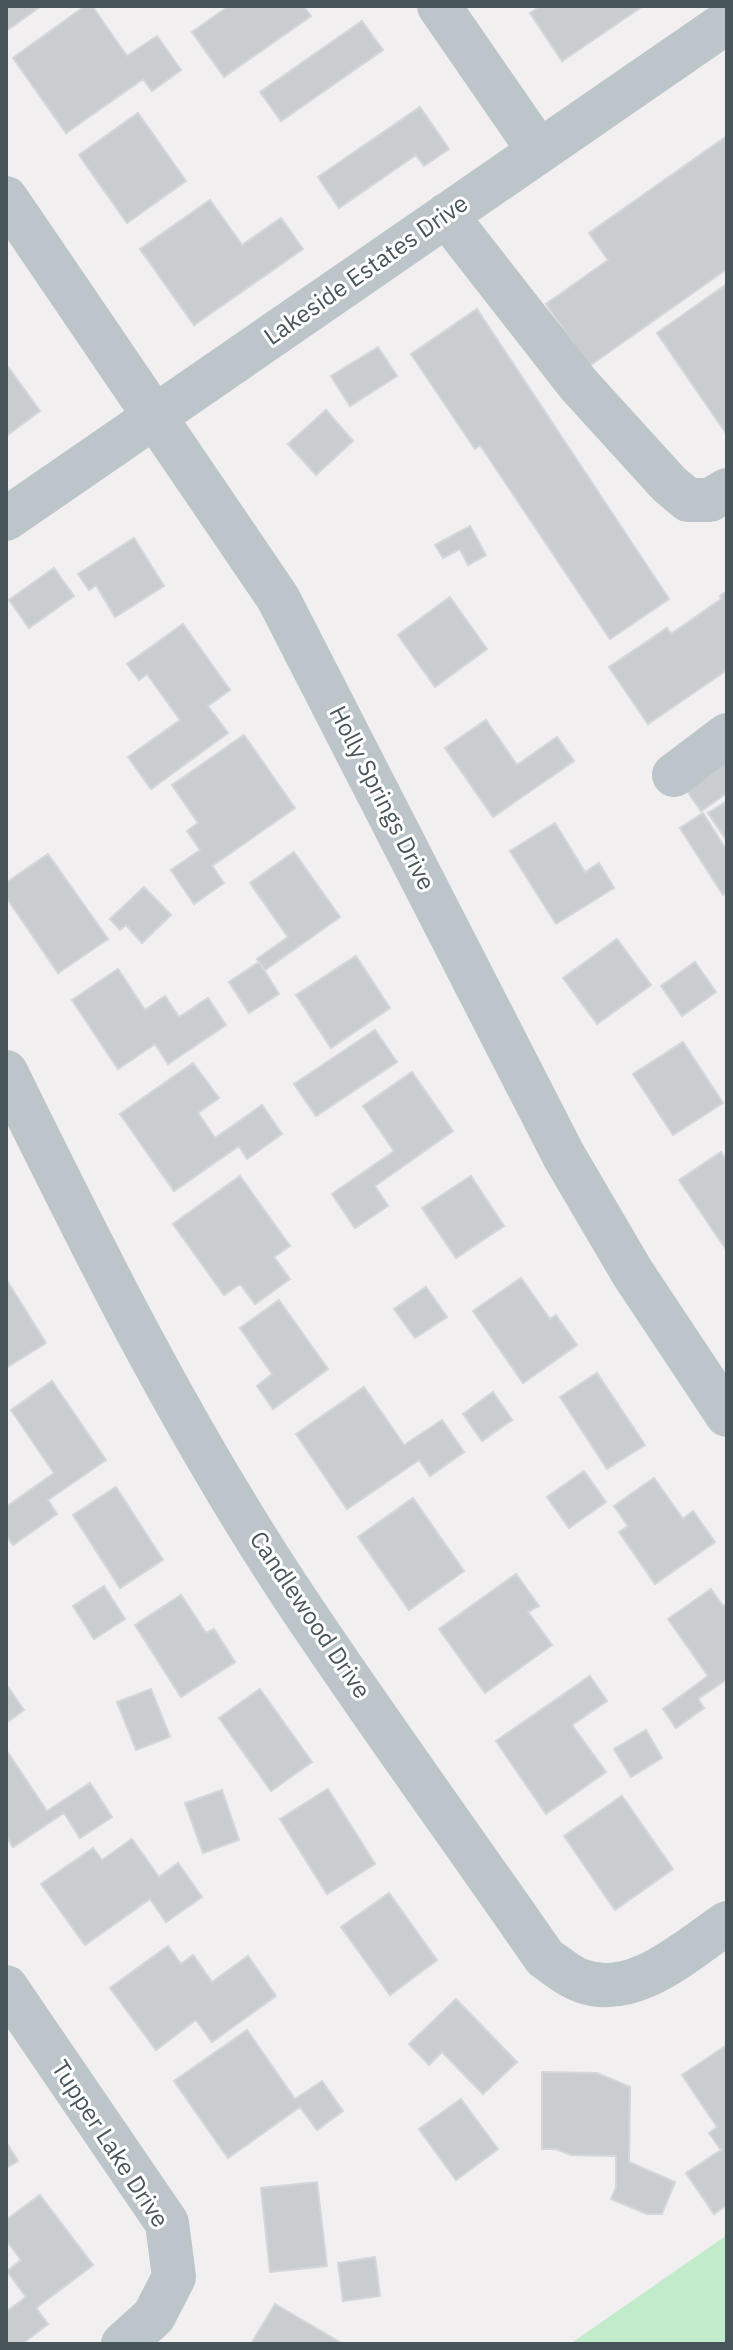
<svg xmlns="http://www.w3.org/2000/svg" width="733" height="2350" font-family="'IBM Plex Sans',sans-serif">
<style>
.green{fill:#c1ebca}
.building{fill:#c9cdd0;stroke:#d3d6da;stroke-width:2}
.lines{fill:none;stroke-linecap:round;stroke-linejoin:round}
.minor{stroke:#bbc5ca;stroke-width:44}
.labels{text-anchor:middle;stroke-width:6;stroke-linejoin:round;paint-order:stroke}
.street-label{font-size:24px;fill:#48555b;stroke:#fff}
</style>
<rect width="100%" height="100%" fill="#f1efef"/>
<!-- green -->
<path class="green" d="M727 2235V2344H570Z"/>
<!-- building -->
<path class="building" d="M6 6H41L6 31Z
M85 6H92L127 56 157 36 181 70 152 91 143 79 66 133 13 58Z
M229 6H303L311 16 224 77 192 32Z
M541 6H643L562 61 530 13Z
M362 21 383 50 281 121 260 92Z
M420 107 449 149 424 166 416 155 339 208 318 177Z
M138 113 186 181 127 223 79 155Z
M727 136V269L589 366 546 304 608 260 589 233Z
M210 200 242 245 281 218 303 249 194 325 140 249Z
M727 284V431L725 432 657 333Z
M477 309 669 599 610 639 480 445 475 449 411 354Z
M378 347 397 376 350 406 331 376Z
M6 364 40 411 6 436Z
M326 410 353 441 316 475 288 444Z
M470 526 486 555 468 565 460 549 443 558 435 545Z
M134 538 164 586 115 617 96 585 89 590 78 574Z
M54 568 74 596 29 628 9 600Z
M727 591V670L648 724 609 667 667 628 671 634 721 599 720 596Z
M450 597 487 649 435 687 398 635Z
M183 624 230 690 208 706 228 733 151 789 128 757 180 720 147 674 139 680 127 664Z
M486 720 517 765 557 737 574 761 493 817 445 748Z
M244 735 295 808 212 866 224 883 194 904 171 870 200 850 187 831 198 823 172 785Z
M727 760V793L701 811 685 788Z
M727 801V841L708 813Z
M703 813 727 851V893L723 895 680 828Z
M555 823 585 872 599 863 614 888 556 924 510 851Z
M294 852 340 917 265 970 257 959 288 937 250 883Z
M48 854 108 939 58 973 6 897V883Z
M144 887 171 915 142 943 126 925 120 930 110 919Z
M617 939 651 985 597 1024 563 978Z
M356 956 390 1008 331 1048 296 995Z
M259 962 279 994 249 1013 229 982Z
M695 962 716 992 682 1016 661 986Z
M118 969 145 1010 165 996 179 1017 208 998 226 1025 168 1064 155 1044 118 1069 72 1000Z
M375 1030 397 1062 316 1116 294 1084Z
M683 1042 723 1103 673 1135 633 1074Z
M193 1063 219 1098 198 1113 215 1138 262 1105 282 1134 247 1159 239 1146 174 1191 120 1114Z
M412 1072 453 1131 375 1186 388 1206 355 1228 332 1194 394 1151 363 1106Z
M721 1152 727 1161V1251L679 1180Z
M240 1176 290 1246 274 1257 290 1279 255 1304 240 1284 224 1295 173 1224Z
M471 1176 504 1226 456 1258 422 1208Z
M521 1278 550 1319 556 1315 577 1345 523 1383 473 1311Z
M6 1279 46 1343 6 1368Z
M426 1287 447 1317 415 1338 394 1309Z
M279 1300 328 1369 273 1409 257 1386 272 1374 240 1328Z
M597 1373 645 1445 607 1469 560 1397Z
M52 1381 106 1460 48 1500 57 1514 13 1545 6 1535V1507L54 1473 11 1410Z
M364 1387 404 1445 442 1420 464 1452 430 1476 419 1460 347 1509 296 1434Z
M493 1392 512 1420 482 1441 463 1414Z
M584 1471 606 1502 569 1528 547 1497Z
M654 1478 683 1519 693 1511 715 1542 655 1584 619 1532 628 1526 614 1506Z
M116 1487 163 1560 120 1588 73 1515Z
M413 1498 464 1571 409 1610 358 1537Z
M516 1574 539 1606 528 1612 552 1645 485 1693 439 1629Z
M104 1586 125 1619 94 1639 73 1606Z
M711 1589 723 1606 727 1604V1679L698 1699 704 1708 676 1728 663 1709 708 1676 668 1619Z
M181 1595 206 1633 214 1629 235 1662 181 1697 135 1625Z
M590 1676 607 1701 572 1725 606 1772 546 1814 496 1741Z
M6 1684 24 1710 6 1723Z
M151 1689 170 1737 136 1750 117 1702Z
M260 1689 312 1762 271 1791 219 1718Z
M646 1730 662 1758 631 1777 614 1749Z
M7 1751 47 1811 90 1783 112 1817 80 1838 64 1813 13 1847 6 1836Z
M328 1789 375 1864 327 1894 280 1819Z
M222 1790 239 1840 203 1853 185 1803Z
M622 1796 673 1869 615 1910 564 1836Z
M132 1839 159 1877 178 1863 202 1897 166 1922 150 1899 85 1945 41 1884 93 1848 102 1860Z
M389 1893 437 1960 390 1995 341 1927Z
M168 1946 181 1964 193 1955 212 1982 248 1956 276 1996 212 2042 196 2020 156 2050 110 1988Z
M456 1999 517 2062 483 2094 442 2052 429 2065 409 2044Z
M247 2030 295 2099 322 2081 343 2111 317 2130 300 2107 228 2158 174 2081Z
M727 2045V2205L714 2214 686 2173 721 2150 709 2133 717 2127 682 2075Z
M542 2072 597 2073 630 2087 629 2162 675 2182 662 2214H647L611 2199 616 2188V2156L571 2155 556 2149H542Z
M461 2099 498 2149 456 2180 419 2129Z
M6 2142 18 2161 6 2168Z
M317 2182 327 2266 270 2272 261 2188Z
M40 2195 93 2265 36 2308 48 2324 22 2344H6V2312L26 2297 7 2271 21 2260 6 2240V2220Z
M375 2257 380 2296 343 2301 338 2263Z
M275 2304 343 2344H251Z"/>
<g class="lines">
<!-- minor -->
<path class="minor" d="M439 6 539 151
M6 198 278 598 564 1156 632 1272 727 1415
M446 215 578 384 669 484 688 500H710L727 490
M6 519 727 22
M674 775 727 735
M6 1072C93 1249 181 1426 290 1591 372 1715 460 1835 545 1958 556 1965 569 1977 582 1981 634 2000 687 1950 727 1923
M6 1987 167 2223 174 2277 154 2316 123 2344"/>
</g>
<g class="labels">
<!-- street labels -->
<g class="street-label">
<text transform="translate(366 270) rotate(-35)" y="8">Lakeside Estates Drive</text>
<text transform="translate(382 798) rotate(63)" y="8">Holly Springs Drive</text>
<text transform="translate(310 1615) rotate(56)" y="8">Candlewood Drive</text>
<text transform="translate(110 2144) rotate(57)" y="8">Tupper Lake Drive</text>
</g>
</g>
<!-- border -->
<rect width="733" height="2350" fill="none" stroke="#48555b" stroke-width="16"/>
</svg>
